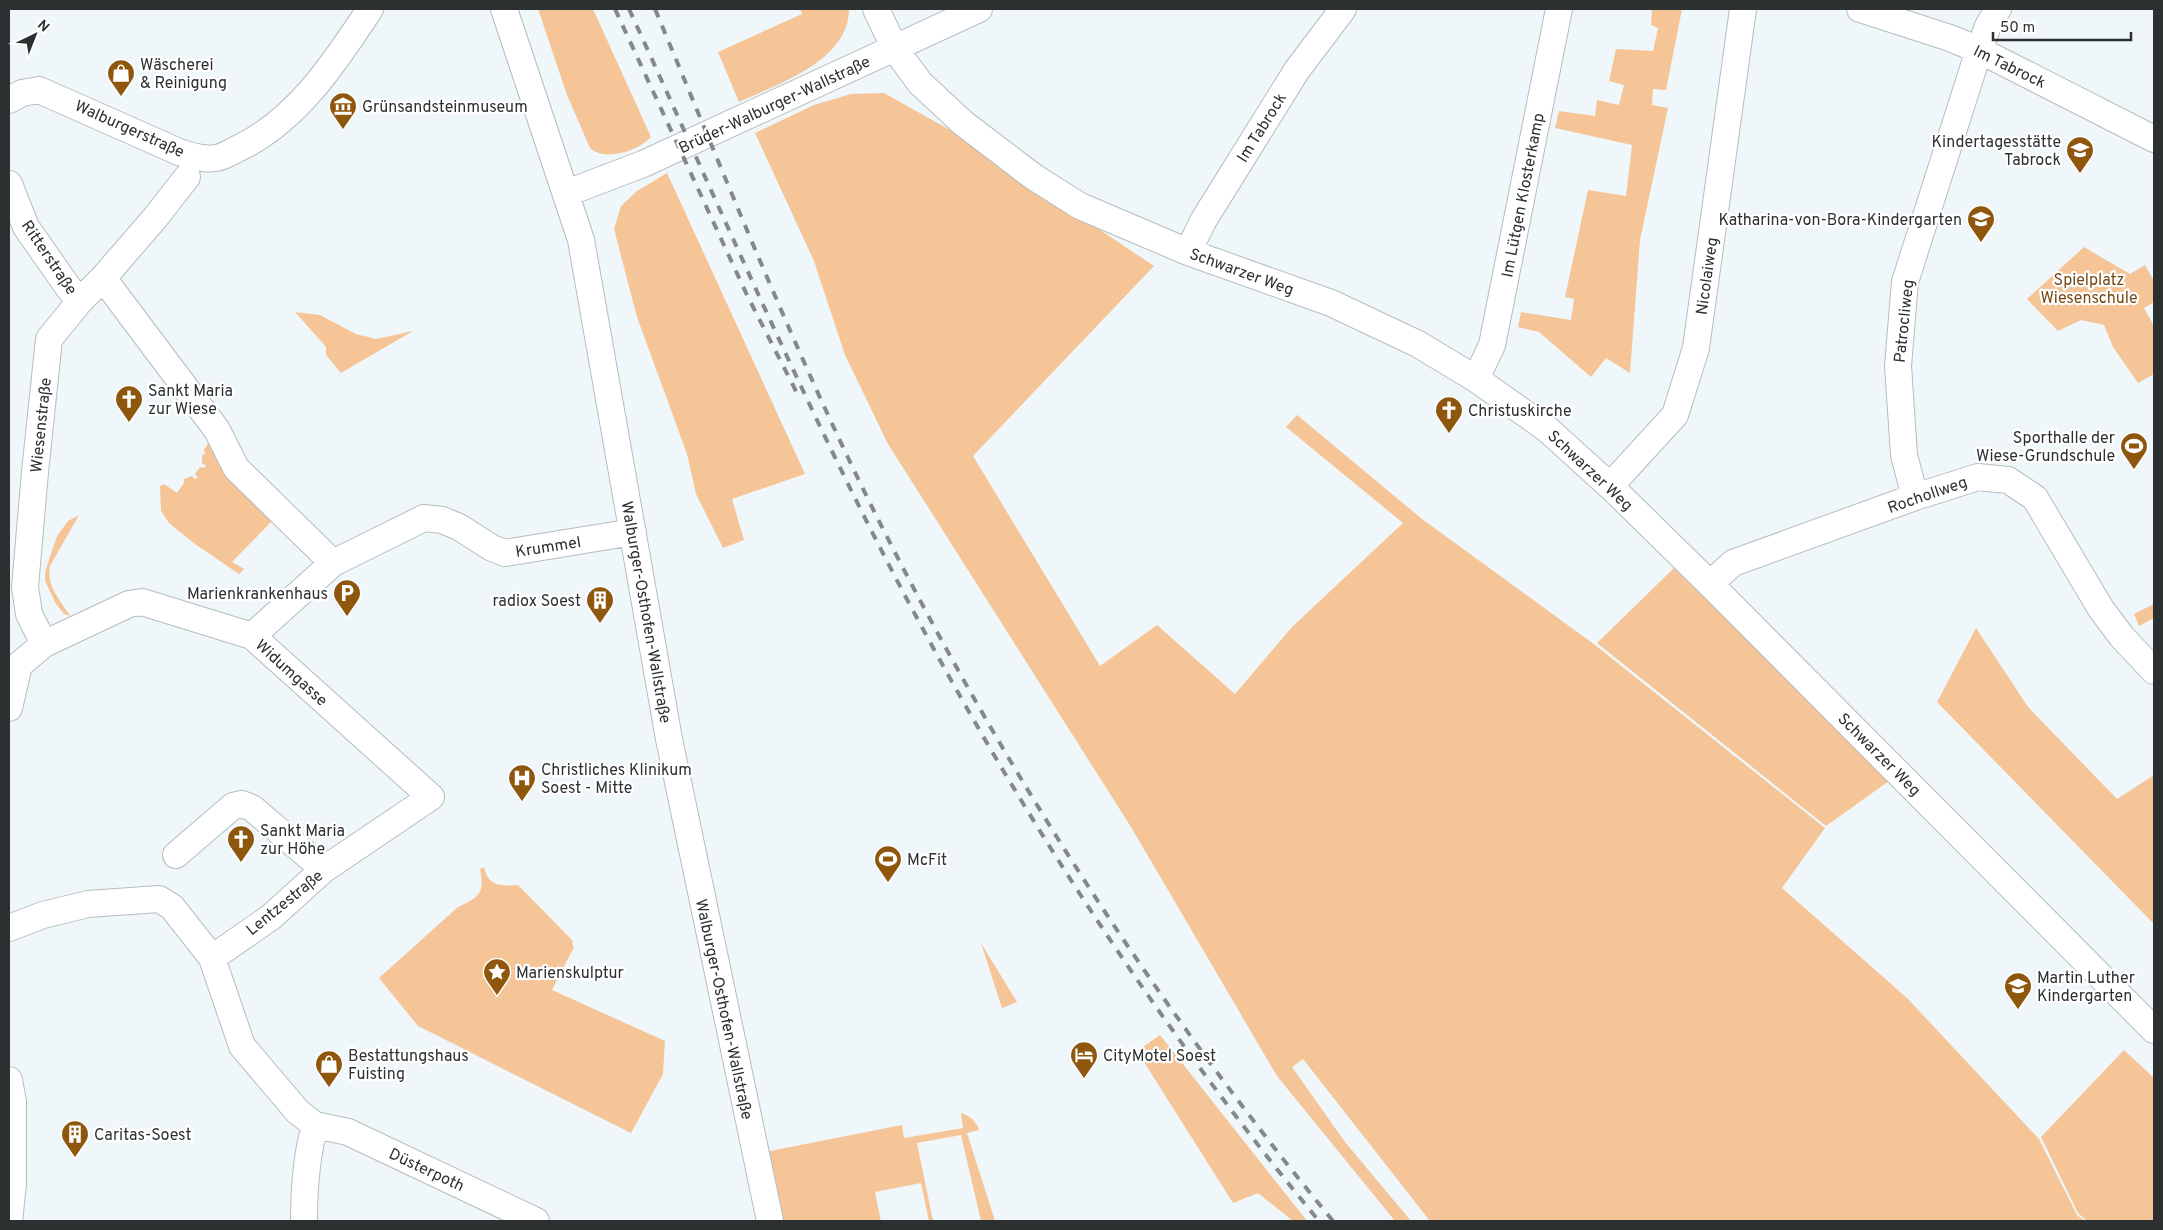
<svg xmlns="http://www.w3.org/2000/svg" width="2163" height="1230" font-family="Overpass,sans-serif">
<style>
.green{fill:#f5c597}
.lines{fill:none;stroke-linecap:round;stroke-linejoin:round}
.minor-casing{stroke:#b5bdbf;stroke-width:28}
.minor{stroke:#fff;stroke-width:26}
.rail{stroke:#83888a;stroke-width:4;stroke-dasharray:9 9;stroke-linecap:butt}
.labels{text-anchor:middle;stroke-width:4.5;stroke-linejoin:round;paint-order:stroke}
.poi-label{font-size:16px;fill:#2d3031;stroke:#fff;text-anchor:start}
.street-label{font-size:16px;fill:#2d3031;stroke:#fff}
.park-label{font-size:16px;fill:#764914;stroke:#fff}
</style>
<rect width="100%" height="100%" fill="#eff7fa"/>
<!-- green -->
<path class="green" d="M538 9H593L651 137C638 151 605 162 590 148L567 95Z
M800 9H849C849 61 778 84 739 102L718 52 802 14Z
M1652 9H1682L1666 90 1653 89 1652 105 1668 108 1640 240 1630 373 1606 358 1591 377 1539 332 1518 327 1521 312 1571 320 1574 299 1565 297 1588 190 1626 196 1632 145 1555 128 1559 111 1595 116 1597 100 1619 105 1624 85 1609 81 1616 49 1653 51 1658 28 1651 25Z
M884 93 952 131 1154 266 973 456 1100 666 1157 625 1235 694 1292 627 1403 523 1286 427 1297 415 1422 519 1595 645 1825 828 1782 888 1907 998 2039 1139 2077 1215 2085 1221H1430L1303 1059 1292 1067 1345 1142 1411 1221H1395L1277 1076 1131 827 888 444 845 355 814 261 755 133 814 105 851 94Z
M667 173 805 474 732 499 744 540 723 548 696 494 687 454 637 317 614 229 621 206 637 191Z
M2084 247 2130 274 2145 265 2154 281V302L2144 308 2154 326V374L2138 383 2113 347 2104 325 2081 320 2058 331 2027 299Z
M295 312 320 315 356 334 376 339 413 331 341 373 326 355V347Z
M212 436 275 518 232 562 244 569 239 574 195 544 169 523 161 511 160 486 164 484 177 493 184 483V479L192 476 195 479 198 478 195 474 200 467 204 468 206 465 202 464V455L205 454 204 450Z
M79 515 50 566C46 586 60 599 70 616L64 614 56 604 45 581V572L57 536 68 521Z
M1674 568 1889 781 1826 826 1597 643Z
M2154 604V618L2139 626 2134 614Z
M1976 628 2028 707 2117 799 2154 775V924L1937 702Z
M484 867C488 887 502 886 518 885L573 941 572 944 574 947 552 990 665 1041 663 1074 631 1133 418 1026 379 978 458 907C479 897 485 893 480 869Z
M981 943 1017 1002 1002 1008Z
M1160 1035 1307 1221H1293L1258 1193 1233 1203 1137 1051Z
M2124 1050 2154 1078V1221H2087L2078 1213 2041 1137Z
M961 1113C970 1116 976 1121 979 1130L967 1133 995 1221H981L961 1135 917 1143 933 1221H929L921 1183 875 1192 881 1221H780L768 1153 770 1151 902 1125 904 1138 963 1128Z"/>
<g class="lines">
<!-- minor casing -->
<g class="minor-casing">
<path id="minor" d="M504 9 581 240 669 739 770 1221
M876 9 895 49 920 83 963 123 1034 177 1080 206 1188 252 1331 303 1418 344 1476 379 1547 429 1610 486 1710 584 2154 1030
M1860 9 1950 38 1979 50 2154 139
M9 100 22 93 39 90 179 152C192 156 203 160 216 158 223 157 231 152 237 149 296 122 336 61 370 9
M9 184 26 227 68 287 80 301
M567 193 643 164 979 9
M1188 252 1203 221 1297 70 1343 9
M103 278 217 430 236 468 333 563
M1476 379 1492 345 1559 9
M1610 486 1675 415 1696 348 1743 9
M1915 497 1904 455 1898 366 1905 282 1979 50 1988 26 1998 9
M1710 584 1733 563 1915 497 1978 477 2008 480 2035 498 2101 609 2122 637 2154 671
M252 636 333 563 424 518 442 520 459 527 492 548 505 553 633 532
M44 644 29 614 25 587 35 472 49 339 80 301 103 278 155 218 187 177
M9 708 19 665 44 644 129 604 142 602 252 636 431 797 323 870 271 917 212 958
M176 855 233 806 242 804 252 808 313 860 323 870
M9 928 43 915 88 904 159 899 172 907 212 958 242 1046 298 1112 315 1125 348 1132 536 1221
M9 1080 13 1102V1184L9 1221
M304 1221C304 1188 306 1157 315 1125"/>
</g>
<!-- minor -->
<use href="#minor" class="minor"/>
<!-- rail -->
<path class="rail" d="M615 9 747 295 800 399
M629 9C718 203 802 400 901 588 1019 812 1158 1026 1319 1221
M655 9C727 181 796 356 880 523 1005 771 1156 1006 1333 1221"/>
</g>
<!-- icons -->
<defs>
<g id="shop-pin" transform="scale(1.4375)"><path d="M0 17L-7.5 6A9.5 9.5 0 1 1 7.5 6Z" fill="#8e570d" stroke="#fff"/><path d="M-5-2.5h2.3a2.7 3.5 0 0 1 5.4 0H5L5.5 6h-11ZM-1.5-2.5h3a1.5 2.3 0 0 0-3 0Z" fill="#fff"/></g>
<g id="museum-pin" transform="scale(1.4375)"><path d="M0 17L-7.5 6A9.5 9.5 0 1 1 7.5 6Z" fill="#8e570d" stroke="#fff"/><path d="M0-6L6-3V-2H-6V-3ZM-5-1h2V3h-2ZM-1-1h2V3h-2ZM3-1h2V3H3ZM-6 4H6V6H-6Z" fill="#fff"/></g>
<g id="school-pin" transform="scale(1.4375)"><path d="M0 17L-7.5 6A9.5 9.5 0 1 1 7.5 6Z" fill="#8e570d" stroke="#fff"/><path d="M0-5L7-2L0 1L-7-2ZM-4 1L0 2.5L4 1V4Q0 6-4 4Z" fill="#fff"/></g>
<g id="church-pin" transform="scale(1.4375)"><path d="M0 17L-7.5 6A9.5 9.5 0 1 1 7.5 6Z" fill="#8e570d" stroke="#fff"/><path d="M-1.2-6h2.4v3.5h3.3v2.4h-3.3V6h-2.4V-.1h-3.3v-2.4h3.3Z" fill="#fff"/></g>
<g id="stadium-pin" transform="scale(1.4375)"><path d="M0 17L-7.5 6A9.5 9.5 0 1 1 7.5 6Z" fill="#8e570d" stroke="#fff"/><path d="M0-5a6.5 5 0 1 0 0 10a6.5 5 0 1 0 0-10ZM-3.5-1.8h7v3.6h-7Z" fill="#fff"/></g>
<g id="parking-pin" transform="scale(1.4375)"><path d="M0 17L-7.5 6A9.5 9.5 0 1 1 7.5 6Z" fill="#8e570d" stroke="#fff"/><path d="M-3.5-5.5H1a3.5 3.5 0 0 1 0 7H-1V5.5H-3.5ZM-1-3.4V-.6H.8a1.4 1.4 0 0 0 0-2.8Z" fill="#fff"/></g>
<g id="building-pin" transform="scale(1.4375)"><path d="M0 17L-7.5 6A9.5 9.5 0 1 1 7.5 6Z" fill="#8e570d" stroke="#fff"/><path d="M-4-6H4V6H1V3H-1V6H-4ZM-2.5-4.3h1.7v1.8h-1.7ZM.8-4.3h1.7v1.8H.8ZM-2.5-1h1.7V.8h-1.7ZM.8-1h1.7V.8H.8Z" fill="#fff"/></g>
<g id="hospital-pin" transform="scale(1.4375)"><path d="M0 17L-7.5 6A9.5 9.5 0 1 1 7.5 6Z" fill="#8e570d" stroke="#fff"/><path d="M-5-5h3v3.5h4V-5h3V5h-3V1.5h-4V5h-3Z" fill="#fff"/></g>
<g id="sight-pin" transform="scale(1.4375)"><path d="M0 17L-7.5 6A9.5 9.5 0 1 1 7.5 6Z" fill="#8e570d" stroke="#fff"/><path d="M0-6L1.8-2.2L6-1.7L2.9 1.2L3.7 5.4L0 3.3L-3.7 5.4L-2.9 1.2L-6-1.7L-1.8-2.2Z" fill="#fff"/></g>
<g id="hotel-pin" transform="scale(1.4375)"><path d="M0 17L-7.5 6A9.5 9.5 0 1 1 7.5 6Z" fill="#8e570d" stroke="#fff"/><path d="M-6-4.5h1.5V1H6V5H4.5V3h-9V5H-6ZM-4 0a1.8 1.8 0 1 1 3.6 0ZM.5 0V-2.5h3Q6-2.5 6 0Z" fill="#fff"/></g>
</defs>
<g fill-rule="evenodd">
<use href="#shop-pin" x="121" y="73"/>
<use href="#museum-pin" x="343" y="106"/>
<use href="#school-pin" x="2080" y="150"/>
<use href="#school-pin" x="1981" y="219"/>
<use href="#church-pin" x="129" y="399"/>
<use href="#church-pin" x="1449" y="410"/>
<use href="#stadium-pin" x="2134" y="446"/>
<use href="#parking-pin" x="347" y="593"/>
<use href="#building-pin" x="600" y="600"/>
<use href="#hospital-pin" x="522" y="778"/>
<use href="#church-pin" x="241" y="839"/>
<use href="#stadium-pin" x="888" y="859"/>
<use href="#sight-pin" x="497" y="972"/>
<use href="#school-pin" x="2018" y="986"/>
<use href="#hotel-pin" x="1084" y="1055"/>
<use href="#shop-pin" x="329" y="1064"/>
<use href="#building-pin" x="75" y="1134"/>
</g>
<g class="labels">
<!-- poi labels -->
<g class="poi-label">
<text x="140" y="70">Wäscherei<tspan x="140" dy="18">&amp; Reinigung</tspan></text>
<text x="362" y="112">Grünsandsteinmuseum</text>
<text x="2061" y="147" text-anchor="end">Kindertagesstätte<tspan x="2061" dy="18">Tabrock</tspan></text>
<text x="1962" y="225" text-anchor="end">Katharina-von-Bora-Kindergarten</text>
<text x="148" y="396">Sankt Maria<tspan x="148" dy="18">zur Wiese</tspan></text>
<text x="1468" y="416">Christuskirche</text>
<text x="2115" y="443" text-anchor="end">Sporthalle der<tspan x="2115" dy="18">Wiese-Grundschule</tspan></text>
<text x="328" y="599" text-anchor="end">Marienkrankenhaus</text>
<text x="581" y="606" text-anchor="end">radiox Soest</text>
<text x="541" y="775">Christliches Klinikum<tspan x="541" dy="18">Soest - Mitte</tspan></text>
<text x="260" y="836">Sankt Maria<tspan x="260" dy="18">zur Höhe</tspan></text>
<text x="907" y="865">McFit</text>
<text x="516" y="978">Marienskulptur</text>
<text x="2037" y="983">Martin Luther<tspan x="2037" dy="18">Kindergarten</tspan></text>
<text x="348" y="1061">Bestattungshaus<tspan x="348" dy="18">Fuisting</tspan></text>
<text x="1103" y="1061">CityMotel Soest</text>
<text x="94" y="1140">Caritas-Soest</text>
</g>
<!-- street labels -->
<g class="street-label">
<text transform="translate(2010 66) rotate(26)" y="6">Im Tabrock</text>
<text transform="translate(774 104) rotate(-25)" y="6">Brüder-Walburger-Wallstraße</text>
<text transform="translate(1261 127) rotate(-58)" y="6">Im Tabrock</text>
<text transform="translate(130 128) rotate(24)" y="6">Walburgerstraße</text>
<text transform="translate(1522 195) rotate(-79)" y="6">Im Lütgen Klosterkamp</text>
<text transform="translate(50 257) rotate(56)" y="6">Ritterstraße</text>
<text transform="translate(1242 271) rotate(20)" y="6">Schwarzer Weg</text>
<text transform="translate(1706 276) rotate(-82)" y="6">Nicolaiweg</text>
<text transform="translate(1903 321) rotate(-84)" y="6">Patrocliweg</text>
<text transform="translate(40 425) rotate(-84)" y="6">Wiesenstraße</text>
<text transform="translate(1591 470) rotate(43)" y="6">Schwarzer Weg</text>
<text transform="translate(1927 494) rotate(-19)" y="6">Rochollweg</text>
<text transform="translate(548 546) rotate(-9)" y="6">Krummel</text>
<text transform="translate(647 612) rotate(80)" y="6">Walburger-Osthofen-Wallstraße</text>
<text transform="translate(292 672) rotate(42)" y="6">Widumgasse</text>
<text transform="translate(1880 754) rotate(45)" y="6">Schwarzer Weg</text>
<text transform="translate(284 902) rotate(-39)" y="6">Lentzestraße</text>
<text transform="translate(725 1009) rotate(78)" y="6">Walburger-Osthofen-Wallstraße</text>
<text transform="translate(427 1169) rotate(25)" y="6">Düsterpoth</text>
</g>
<!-- park labels -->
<g class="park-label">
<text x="2089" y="285">Spielplatz<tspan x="2089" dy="18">Wiesenschule</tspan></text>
</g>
</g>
<!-- border -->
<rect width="2163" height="1230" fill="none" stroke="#2d3031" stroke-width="20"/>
<!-- north arrow -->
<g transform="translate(35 35) rotate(43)" stroke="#ffffff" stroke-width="4" paint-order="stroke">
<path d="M0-4L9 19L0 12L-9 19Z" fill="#2d3031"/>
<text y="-8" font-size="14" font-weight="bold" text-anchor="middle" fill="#2d3031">N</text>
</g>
<!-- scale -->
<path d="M1993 32v8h138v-8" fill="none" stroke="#2d3031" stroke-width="2.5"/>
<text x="2000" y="32" font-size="15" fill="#2d3031" stroke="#ffffff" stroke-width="4" paint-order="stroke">50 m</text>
</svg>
